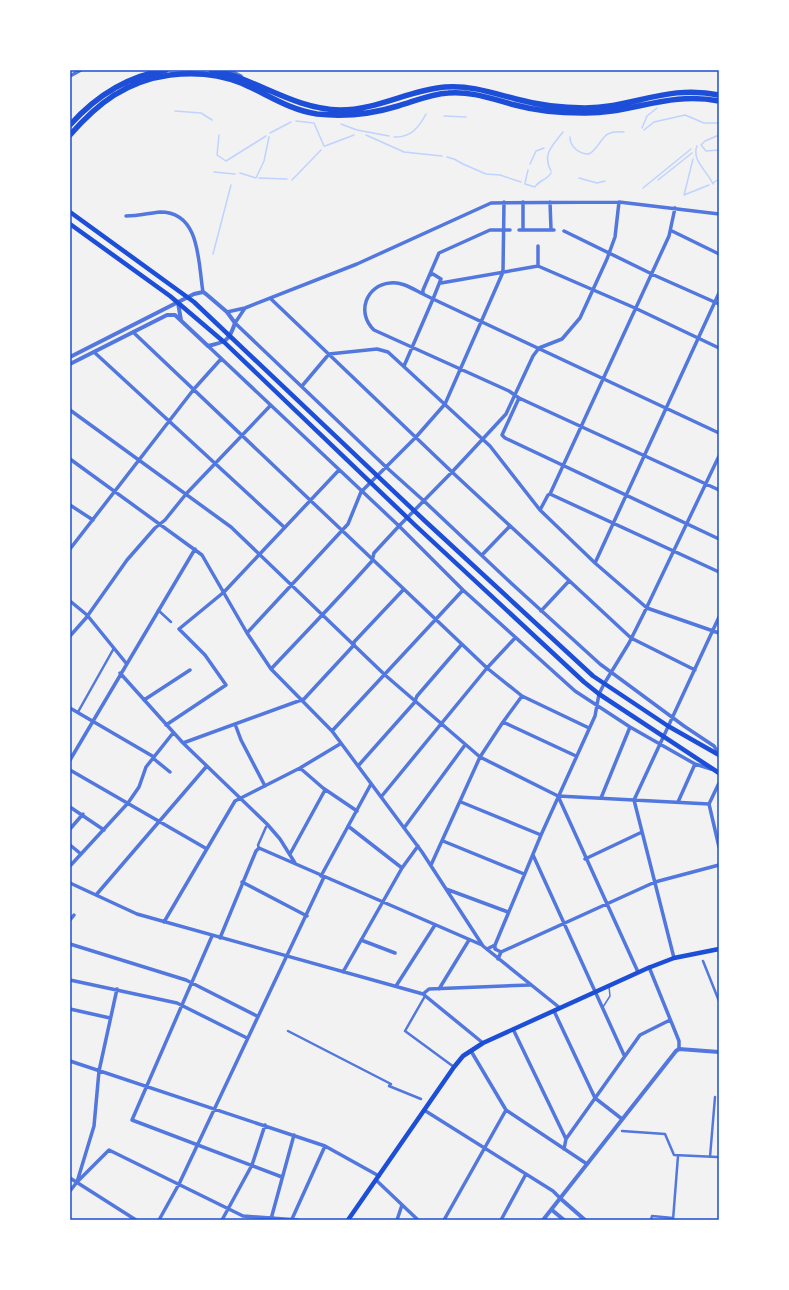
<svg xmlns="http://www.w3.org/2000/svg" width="789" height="1290" font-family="Rubik,sans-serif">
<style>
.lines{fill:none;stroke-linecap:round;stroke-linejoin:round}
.stream{stroke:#bfd3fe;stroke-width:1.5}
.service{stroke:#5277de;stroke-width:1.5}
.pedestrian{stroke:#5277de;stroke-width:2.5}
.minor{stroke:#5277de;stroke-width:3.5}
.tertiary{stroke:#5277de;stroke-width:4}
.secondary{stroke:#1d4ed8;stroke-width:4.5}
.primary{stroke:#1d4ed8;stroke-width:5.5}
.neatline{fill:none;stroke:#1d4ed8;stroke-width:1.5}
</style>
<rect width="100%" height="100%" fill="#f2f2f2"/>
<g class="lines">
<!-- stream -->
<path class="stream" d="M175 111 201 113 212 120
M444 116 466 117
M296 121 314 123 324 146
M341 124 357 130 389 136
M642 128 647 116 657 108
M644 130 654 122 685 115 704 123H719
M270 133 291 122
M219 135 217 155 226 161 266 136
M366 135 404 152 442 156
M719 135 705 141 701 145 706 151 719 150
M394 137C411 138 419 127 426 114
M570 137C570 147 579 154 589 154 604 145 599 129 624 132
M325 146 354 135
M697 146C691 160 708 172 713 184
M447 157 454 159 463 164 486 174 500 175 521 182
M530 164 536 151 544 148
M551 171C542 154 552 146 563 132
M214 172 235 174
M240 173 256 178 264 161 269 137
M259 178 287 179
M579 178 597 183 605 181
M292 180 321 150
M658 180 692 153
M525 183 528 170
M713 183 719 179
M525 184 535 187C539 180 547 180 551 173
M643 188 691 149
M684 195 693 159
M684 195 709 185
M213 254 231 185"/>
<!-- service -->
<path class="service" d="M603 1007 610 996 609 987"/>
<!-- pedestrian -->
<path class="pedestrian" d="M158 610 171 622
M78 712 114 648
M259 848 258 845 266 827
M703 961 719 1001
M425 996 405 1031 454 1067
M288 1031 391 1084 389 1086 421 1099
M622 1131 665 1134 674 1155 717 1157
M710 1157 715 1097
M651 1220 652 1216 673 1218
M673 1220 678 1156"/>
<!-- minor -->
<path class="minor" d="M229 70 241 76
M70 76 81 70
M523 202V230
M550 202 551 229
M126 216C138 216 149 213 160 212 201 212 198 263 203 292
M519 230H554
M564 231 656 276 719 304
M672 231 719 254
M538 246V266
M430 275 433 274 441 279 433 299 423 294V290L439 253 490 230H510
M441 283 538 266 635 308 719 348
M423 294C413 289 401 281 390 283 366 285 356 313 374 330L509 391 519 398 719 490
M270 298 452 472 631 638 695 670
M433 299 719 433
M245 308 235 323 386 467 424 501 511 583 600 664 684 726 714 746 719 754
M227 312 245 308 357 264 491 203 619 202 719 214
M133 332 487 668 522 696 589 728
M208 346 399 526 463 590 575 691 630 727 695 764 711 769
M94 352 284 527
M404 366 433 299
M302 386 329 354 377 349 388 352 490 446 540 510 595 563 647 608 719 633
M519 398 502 435 505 438 719 539
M70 410 231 527 385 675 480 757 558 796 709 804
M70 459 202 555 247 633 271 669 332 731 422 852 483 946 560 1008
M550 494 719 572
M70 505 93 520
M540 510 548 495 550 494 669 236 675 208
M70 549 194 389 221 359
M482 555 510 526
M595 563 719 293
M70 601 87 615 126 663
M541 611 569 581
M247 633 348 524 361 492 416 437 445 404 503 272 504 202
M70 636 86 618 127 560 155 528 165 520 186 494 270 406
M271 669C305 633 339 598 372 561L374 553 399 526 452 472 506 414 533 356 539 348 562 339 580 318 607 259 615 237 619 202
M120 673 183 743 267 824 280 839 295 863
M144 700 190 670
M70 708 154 757V759L170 772
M503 722 576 756
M235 724 241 740 265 786
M166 725 226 685 205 655 179 629 224 592 339 470
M332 731 463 590
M183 743 304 699 354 645V642L404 589
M70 760 195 549
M358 766 414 703 417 696 462 644
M300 768 323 788 357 811
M70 770 207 849
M719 783 709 804 719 847
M558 796 638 972
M381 797 487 668 515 638
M601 798 630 727
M461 802 541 835
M678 802 695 764
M70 807 104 830
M348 826 402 868
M404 828 465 745
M70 829 83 814
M443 841 524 874
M70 845 81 854
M290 854 325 790
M533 855 624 1055
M585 859 642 832
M431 865 480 757 503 722 522 696
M70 866 128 803 139 787 146 767 173 733
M321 876 371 784
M242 882 307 916
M70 883 137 914 423 994 483 1043
M446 889 508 912
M96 895 206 767
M70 920 74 915
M164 922 235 801 300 768 340 744
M212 936 132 1120 282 1177
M220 938 256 851 259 848 482 945
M361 940 395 953
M70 944 186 980 257 1016
M495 945V949L501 952
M487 949 495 945 541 835 595 716 599 694 604 684 629 643 644 613 719 456
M674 958 634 800 719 617
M498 959 501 952 655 882 719 865
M649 967 679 1041V1049
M343 972 402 868 418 846
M70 980 177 1003 247 1038
M396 986 435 925
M439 989 469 940
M423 994 429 989 530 985
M70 1009 110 1018
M554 1011 595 1098 622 1119
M513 1029 566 1139 564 1149
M471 1051 506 1110 587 1164
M70 1061 325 1146 379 1176
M424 1110 553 1191 561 1199
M566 1139 640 1035 670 1020
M70 1178 136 1220
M376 1180 418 1220
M77 1182 109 1150 243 1216 298 1220
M70 1191 77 1182 94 1126 99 1071 117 989
M271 1219 294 1135
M292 1219 325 1146
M159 1220 179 1184 324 877
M222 1220 252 1165 265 1125
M397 1220 402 1205
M444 1220 506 1110
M501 1220 526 1174"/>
<!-- tertiary -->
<path class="tertiary" d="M178 303 181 320
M70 357 194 294 203 292 206 294 227 312 235 323C229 341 226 342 208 346L175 315H167L70 364
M561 1199 585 1220
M552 1210 564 1220
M543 1220 676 1051 679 1049 719 1052"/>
<!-- secondary -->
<path class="secondary" d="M70 212 194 302 425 521 593 676 668 726 719 755
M70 224 170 296 224 342 416 526 584 682 599 694 719 773
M348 1220 454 1067 463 1056 483 1043 648 968 674 958 719 949"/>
<!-- primary -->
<path class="primary" d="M211 70C256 78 292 109 340 110 377 110 409 90 445 87 470 85 493 93 516 99 538 105 562 108 585 108 633 108 667 84 719 95
M70 125C96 96 127 76 166 70
M70 135C98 103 126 81 170 75 194 72 219 74 241 83 267 94 289 110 317 114 345 117 372 114 398 106 415 101 431 94 448 93 472 91 492 99 515 105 537 111 561 113 583 113 631 114 668 91 719 101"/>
</g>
<!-- border -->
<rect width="789" height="1290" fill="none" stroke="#ffffff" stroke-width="142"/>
<rect x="71" y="71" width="647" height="1148" class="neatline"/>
</svg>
